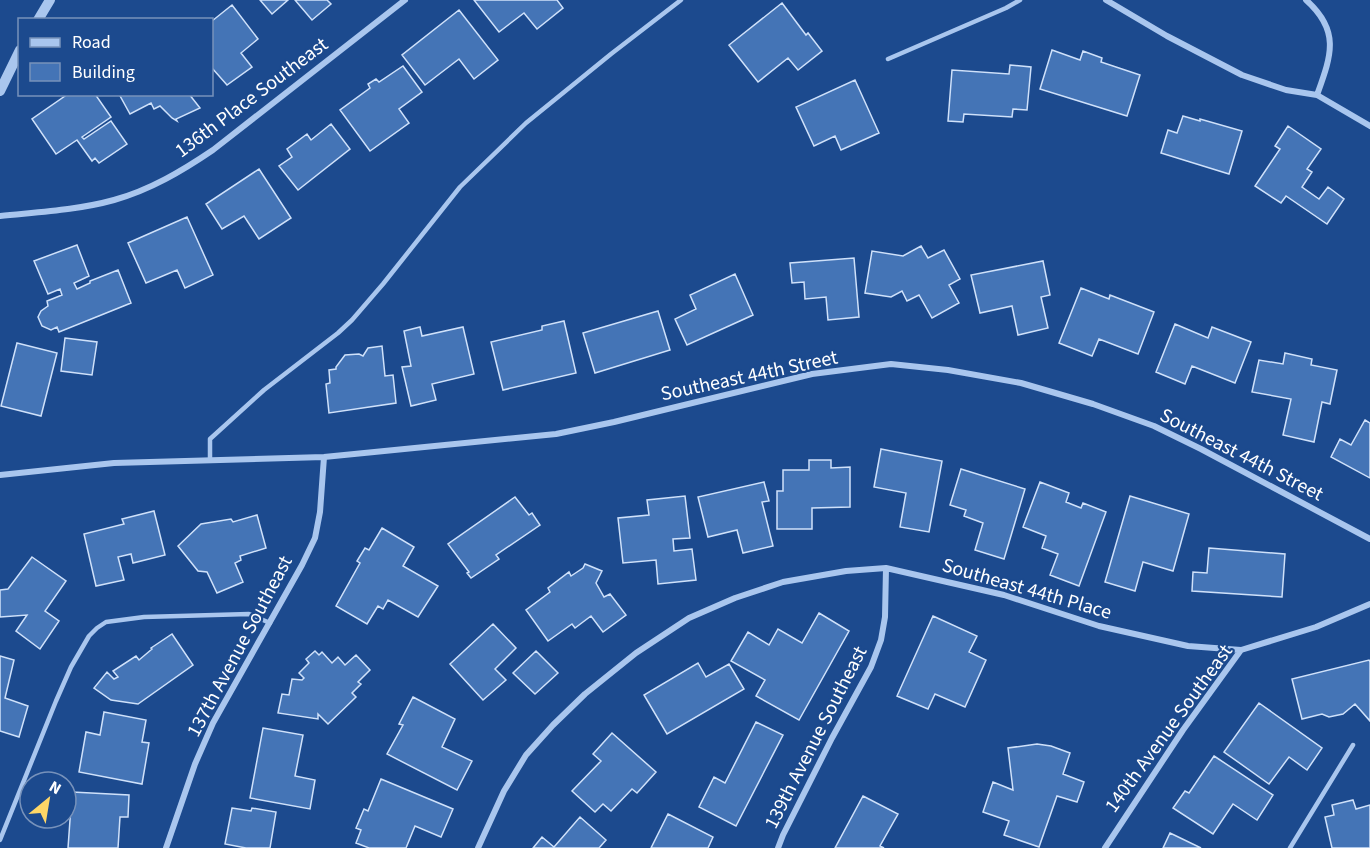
<svg xmlns="http://www.w3.org/2000/svg" width="1370" height="848" font-family="'Source Sans 3',sans-serif">
<style>
.building{fill:#4474b6;stroke:#cfe1fa;stroke-width:1.5}
.lines{fill:none;stroke-linecap:round;stroke-linejoin:round}
.service{stroke:#a9c6ee;stroke-width:4.5}
.minor{stroke:#a9c6ee;stroke-width:6}
.tertiary{stroke:#a9c6ee;stroke-width:10}
.labels{text-anchor:middle;stroke-width:4.5;stroke-linejoin:round;paint-order:stroke}
.street-label{font-size:20px;fill:#fff;stroke:#1c4a8e}
</style>
<rect width="100%" height="100%" fill="#1c4a8e"/>
<!-- building -->
<path class="building" d="M260 0H288L272 14Z
M295 0H327L331 4 312 20Z
M474 0H557L563 8 537 29 524 13 499 32Z
M782 3 806 35 808 33 822 51 798 70 788 58 758 82 729 45Z
M232 5 258 39 241 53 252 67 227 85 212 68V21Z
M459 10 498 60 474 79 459 59 425 85 402 55Z
M1052 50 1080 60 1083 51 1102 58 1101 62 1140 75 1127 116 1040 89Z
M1010 65 1031 67 1027 110 1013 109 1012 117 964 114 963 122 948 121 952 70 1009 74Z
M403 66 422 92 399 109 409 123 370 151 340 110 370 88 368 84 376 79 379 82Z
M855 80 879 133 841 150 835 136 814 146 796 107Z
M68 94H95L111 117 82 137 84 139 111 121 127 144 99 163 95 158 92 161 77 140 56 154 32 119Z
M119 94H189L200 108 176 119 177 121 172 118 160 106 154 109 151 103 130 114Z
M1183 116 1200 121V119L1242 131 1229 174 1161 153 1168 130 1177 133Z
M331 124 350 149 298 190 279 166 292 157 287 149 307 134 311 140Z
M1288 126 1321 149 1307 169 1312 172 1302 187 1319 199 1328 187 1344 199 1327 224 1286 196 1281 203 1255 186 1280 149 1275 146Z
M259 169 291 218 259 239 244 216 222 229 206 204Z
M187 217 213 275 185 288 177 270 146 283 128 243Z
M77 245 89 276 74 283 77 289 90 283V281L118 270 131 303 59 332 57 327 51 330 42 326 38 317 41 311 48 306 47 301 62 295 60 289 48 294 34 261Z
M921 246 928 258 944 250 960 279 949 285 959 303 932 318 919 295 907 301 902 291 891 297 865 293 872 251 903 256Z
M854 258 859 317 828 320 826 297 805 299 804 282 792 283 790 263Z
M1043 261 1050 295 1041 297 1048 328 1018 335 1012 306 980 313 971 275Z
M735 274 753 315 687 345 675 319 696 309 690 295Z
M1081 288 1109 299 1110 295 1154 312 1138 354 1099 339 1092 356 1059 343Z
M658 311 670 350 595 373 583 333Z
M564 321 576 373 503 390 491 342 542 330V326Z
M1175 324 1208 338 1212 327 1251 342 1235 383 1192 366 1185 384 1156 372Z
M420 327 422 336 463 327 474 374 432 384 436 400 411 406 402 367 411 366 404 331Z
M65 338 97 342 92 375 61 371Z
M17 343 57 353 41 416 1 406Z
M382 346 385 376 393 375 396 403 329 413 326 384 330 383 329 370 336 369V367L345 355 359 354 363 356 368 348Z
M1285 353 1312 359 1311 365 1337 370 1330 404 1322 402 1314 442 1283 435 1291 399 1252 392 1259 360 1283 364Z
M1365 420 1370 423V478L1331 457 1340 439 1351 445Z
M881 449 942 461 929 532 900 527 906 493 874 487Z
M809 460H831V468L850 467V507L812 508V529H777V491H783V470H809Z
M961 469 1025 489 1004 559 975 550 983 523 964 516 966 510 950 505Z
M764 482 769 501 762 502 773 546 743 553 737 530 708 537 698 497Z
M1040 482 1069 493 1066 502 1081 508 1083 503 1106 512 1079 586 1050 575 1058 554 1042 548 1046 536 1023 527Z
M685 496 690 538 673 539 674 551 692 549 696 580 658 584 656 560 623 563 618 518 649 515 647 500Z
M1130 496 1189 514 1173 571 1143 562 1135 591 1105 582Z
M515 497 529 515 532 513 540 525 496 555 499 559 471 578 467 573 469 572 448 544Z
M154 511 165 555 133 563 131 554 118 557 124 580 96 586 84 534 124 524 122 519Z
M257 515 266 548 240 556 241 560 235 563 243 582 217 593 207 572 198 571 178 546 201 524 231 519 233 522Z
M382 528 414 547 403 566 438 586 418 617 388 600 383 609 378 606 367 624 336 606 360 563 357 561 365 548 369 550Z
M1209 548 1285 554 1282 597 1192 591 1193 572 1207 573Z
M32 557 66 581 45 611 59 621 40 649 16 631 27 615 0 617V590L8 589Z
M585 564 602 571 596 583 604 597 610 594 626 615 603 632 591 616 575 628 572 624 548 641 526 610 550 592 548 588 569 572 571 576 583 568Z
M819 613 849 631 799 720 756 696 765 680 731 661 748 632 769 645 778 629 802 643Z
M933 616 977 636 969 652 986 660 965 707 935 694 928 709 897 696Z
M493 624 516 648 495 669 506 680 483 700 450 664Z
M172 634 193 665 138 704 111 700 94 688 107 672 114 679 118 677 113 671 136 656 139 660 152 649 151 648Z
M315 651 319 655 322 652 332 663 338 657 345 665 356 655 370 670 358 682 361 684 352 693 356 697 328 724 318 714V719L278 713 282 694 289 695 292 679 302 680 304 678 299 673 309 663 306 659Z
M536 651 558 673 535 694 513 673Z
M0 656 14 660 5 698 28 706 19 737 0 731Z
M1369 660 1370 662V721L1355 704 1343 714 1329 717 1322 714 1302 719 1292 679Z
M698 663 706 677 729 664 744 689 667 734 644 695Z
M413 697 455 719 442 747 472 761 457 790 387 754 403 725 399 724Z
M1259 703 1322 748 1307 770 1289 757 1269 784 1224 752Z
M104 712 146 720 142 742 149 743 142 784 79 772 86 732 100 735Z
M756 722 783 735 736 826 699 807 714 777 725 783Z
M263 728 303 735 295 776 315 780 310 809 250 798Z
M612 733 656 772 637 793 632 789 611 811 603 804 595 812 572 791 601 761 593 754Z
M1037 744 1051 746 1070 753 1063 774 1084 782 1077 802 1057 796 1039 847 1004 835 1009 821 983 812 993 782 1013 790 1008 748Z
M1214 756 1273 795 1257 820 1233 804 1213 834 1173 808 1185 791 1189 793Z
M381 779 453 809 441 837 415 826 406 848H369L356 843 361 830 356 828 364 809 368 811Z
M72 792 129 795 128 817H120L118 848H68Z
M863 796 898 814 880 846 884 848H835Z
M1353 800 1356 809 1370 805V848H1332L1325 817 1334 815 1332 805Z
M232 808 251 811 252 808 276 812 270 848H246L225 844Z
M668 814 713 837 708 848H651Z
M580 817 606 840 599 848H533L542 837 554 847Z
M1170 833 1201 848H1163Z"/>
<g class="lines">
<!-- service -->
<path class="service" d="M888 59 1006 8 1020 0
M210 459V439L264 390 338 333 352 320 383 284 460 187 526 123 611 54 681 0
M0 840 56 701 71 667 89 636 97 628 106 622 144 617 249 614 270 623
M1290 848 1353 745"/>
<!-- minor -->
<path class="minor" d="M1106 0 1167 36 1242 75 1286 90 1317 95 1370 126
M1306 0C1341 31 1331 56 1317 95
M0 216C38 212 78 210 114 200 150 190 182 171 213 150L405 0
M0 475 114 463 324 457 556 434 614 422 812 374 891 364 948 370 1021 383 1093 404 1154 426 1201 449 1370 539
M166 848 195 764 213 723 302 565 315 538 320 512 324 457
M478 848 504 791 526 755 553 725 585 694 636 653 689 618 735 598 783 582 846 571 886 568 1004 595 1099 626 1188 646 1241 650
M778 848 783 835 832 738 871 667 881 640 885 617 886 568
M1105 848 1183 730 1241 650 1316 627 1370 604"/>
<!-- tertiary -->
<path class="tertiary" d="M38 20 50 0
M0 91 20 50"/>
</g>
<g class="labels">
<!-- street labels -->
<g class="street-label">
<text transform="translate(251 97) rotate(-37)" y="7">136th Place Southeast</text>
<text transform="translate(749 375) rotate(-12)" y="7">Southeast 44th Street</text>
<text transform="translate(1242 454) rotate(27)" y="7">Southeast 44th Street</text>
<text transform="translate(1027 588) rotate(16)" y="7">Southeast 44th Place</text>
<text transform="translate(239 646) rotate(-62)" y="7">137th Avenue Southeast</text>
<text transform="translate(1168 728) rotate(-54)" y="7">140th Avenue Southeast</text>
<text transform="translate(815 737) rotate(-63)" y="7">139th Avenue Southeast</text>
</g>
</g>
<!-- legend -->
<rect x="18" y="18" width="195" height="78" fill="#1c4a8e" stroke="#7792bb" stroke-width="1.5"/>
<rect x="30" y="38" width="30" height="9" fill="#a9c6ee" stroke="#7792bb" stroke-width="1.5"/>
<text x="72" y="48" font-size="18" fill="#ffffff">Road</text>
<rect x="30" y="63" width="30" height="18" fill="#4474b6" stroke="#7792bb" stroke-width="1.5"/>
<text x="72" y="78" font-size="18" fill="#ffffff">Building</text>
<!-- north arrow -->
<g transform="translate(48 800) rotate(30)"><circle r="28" fill="#1c4a8e" stroke="#7792bb" stroke-width="1.5"/>
<path d="M0-4.5L10 22L0 15L-10 22Z" fill="#fed767"/>
<text y="-9" font-size="16" font-weight="bold" text-anchor="middle" fill="#ffffff">N</text>
</g>
</svg>
